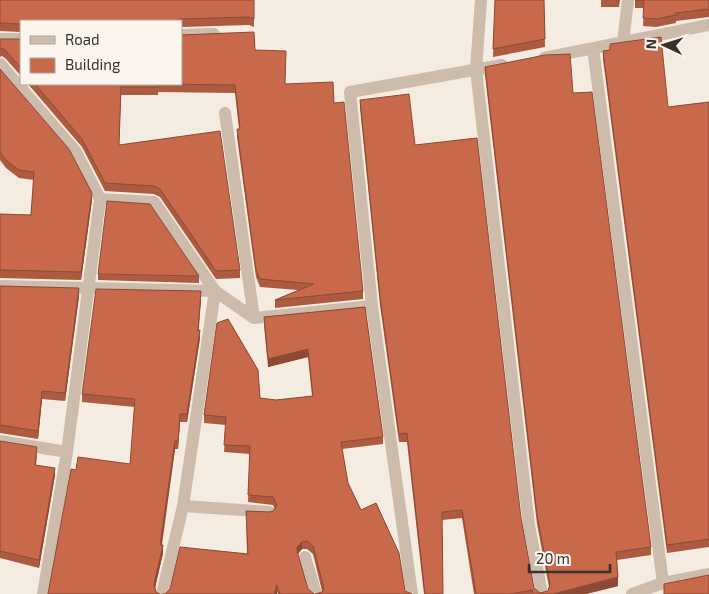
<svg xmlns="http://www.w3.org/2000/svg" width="709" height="594" font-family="'Exo 2',sans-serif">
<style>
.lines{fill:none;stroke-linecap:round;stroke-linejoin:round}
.minor{stroke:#cdbbac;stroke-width:12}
.wall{fill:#ac5a40}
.shaded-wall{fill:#8c4a34}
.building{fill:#c8694b;stroke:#8c4a34}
</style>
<rect width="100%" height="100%" fill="#f4ebe1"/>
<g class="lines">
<!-- minor -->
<path class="minor" d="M481 0 476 70 529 525 542 594
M181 35 214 34
M0 39H21
M623 42 628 0
M593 48 663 583
M544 58 709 25
M0 64 76 152 100 199 67 452 43 594
M225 113 254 318
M100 199 154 202 215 291 183 506 162 594
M0 286 215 291 254 318 372 306
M0 441 67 452
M183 506 269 512
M305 557 316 594
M412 594 372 306 350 92 502 65
M632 594 663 583 709 574"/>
</g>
<!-- wall -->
<path class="wall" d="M0 0H254V27L249 25 181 27V21H21V32L0 31Z
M495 0H544L545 47 493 57Z
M601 0H620L619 7H601Z
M635 0H709V17L676 21V23L656 27 643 26 644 8H635Z
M0 39H21V76L6 59 2 56 0 57Z
M610 44 668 107 709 102V547L667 553 603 59V51L610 50Z
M255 50 286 84 334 103 363 291V299L275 308V300L298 290 260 287 256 277 237 137V129H239L235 93 158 92V95H121L119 145 240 270V278L216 279 160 197 154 194 105 191 82 147 28 84H181Z
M485 67 573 93 651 547V555L617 560 618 586 586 594H474L462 518 442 520 443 594H424L407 442H399L380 305 360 108V100L415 145 521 518 534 588 540 593 548 591 549 587 537 524 485 75Z
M0 69 92 200 81 280 0 278V214L31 215 34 180 19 178 6 168 0 160Z
M98 274 199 276V283L98 280Z
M0 286 79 296 65 401 42 399 38 439 0 433Z
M201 299 198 331 200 338 187 422H180L178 449H175L162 545 163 553 155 588 156 592 48 594 76 470 130 464 135 407 82 402V394Z
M365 307 383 437V444L342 449 348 483 361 510 376 503 399 553 405 591 412 594H315L322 592V591L313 554 307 549H302L298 554 308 589 314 594H278L277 592V594H162H165L170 589 180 547 247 554 246 511 269 512 273 511 275 509 273 505 248 502 250 454 224 452 226 425 204 423V415L217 323 228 319 258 370 260 398 276 400 312 396 308 357 268 367 264 325V317Z
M0 441 37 455 36 466 55 475 39 568 0 558Z"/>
<!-- shaded-wall -->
<path class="shaded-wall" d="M92 193V200L81 280V272Z
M79 288V296L65 401V393Z
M201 291V299L198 339V331Z
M200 330V338L187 422V414Z
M308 349V357L268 367V359Z
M42 391V399L38 439V431Z
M180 414V422L178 449V441Z
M175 441V449L160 553V545Z
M55 468V475L39 568V560Z
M302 542V549L297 555V547Z
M163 545V553L154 592V584Z
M618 577V586L586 594H553Z
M277 585V594H274Z"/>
<!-- building -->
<path class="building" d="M0 0H254V19L249 17 181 19 177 21H21V24L0 23Z
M495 0H544L545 39 493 49Z
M635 0H709V9L676 13V15L656 19 643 18 644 0Z
M254 32 255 50 286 51 285 84 333 82 334 103 344 102 363 291 275 300 314 284 260 279 256 270 237 129H240L235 85 158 84V87H121L119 145 220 131 240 270 216 271 160 189 154 186 105 183 82 139 35 84H181V35Z
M661 37 668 107 709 102V539L667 545 603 51 610 50V44Z
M0 39H21V68L6 51 2 48 0 49Z
M570 54 573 93 592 92 651 547 616 552 618 577 553 594H533L532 590 511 594H476L462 510 442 512 443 594H425L407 433 399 434 380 297 360 100 409 94 415 145 477 138 521 518 534 588 540 593 548 591 550 584 537 515 485 67 545 55Z
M0 69 69 149 92 193 81 272 0 270V214L31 215 34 172 19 170 6 160 0 152Z
M107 201 150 204 199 276 98 274Z
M0 286 79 288 65 393 42 391 38 431 0 425Z
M96 289 201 291 198 331 200 330 187 414H180L178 441H175L160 545H163L154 584 156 592 160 594H48L71 469 76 470 78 457 130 464 135 399 82 394Z
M365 307 383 437 341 442 348 483 361 510 376 503 399 553 405 591 412 594H315L322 592 324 589 313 546 307 541 302 542 297 547V551L308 589 314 594H280L277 585 274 594H162H165L170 589 180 547 248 554 246 511 269 512 273 511 277 505 273 497 248 495 250 446 224 445 226 417 204 415 217 323 228 319 258 370 260 398 276 400 313 396 308 349 268 359 264 317Z
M0 441 37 447 35 465 55 468 39 560 0 551Z
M709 575V594H664V584Z"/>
<!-- legend -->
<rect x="20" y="20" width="162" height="65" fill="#fbf5ee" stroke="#aea6a0"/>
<rect x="30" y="36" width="25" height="8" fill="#cdbbac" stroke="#aea6a0"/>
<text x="65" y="45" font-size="15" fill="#3b302b">Road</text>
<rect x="30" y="58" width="25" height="15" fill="#c8694b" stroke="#aea6a0"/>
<text x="65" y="70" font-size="15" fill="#3b302b">Building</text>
<!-- north arrow -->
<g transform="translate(664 45) rotate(274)" stroke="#fbf5ee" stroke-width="4" paint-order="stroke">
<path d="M0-4L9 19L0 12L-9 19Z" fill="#3b302b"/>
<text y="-8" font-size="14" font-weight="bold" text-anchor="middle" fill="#3b302b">N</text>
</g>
<!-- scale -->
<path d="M529 564v8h81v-8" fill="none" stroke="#3b302b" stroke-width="2.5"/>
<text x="536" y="564" font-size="15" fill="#3b302b" stroke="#fbf5ee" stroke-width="4" paint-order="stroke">20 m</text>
</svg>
